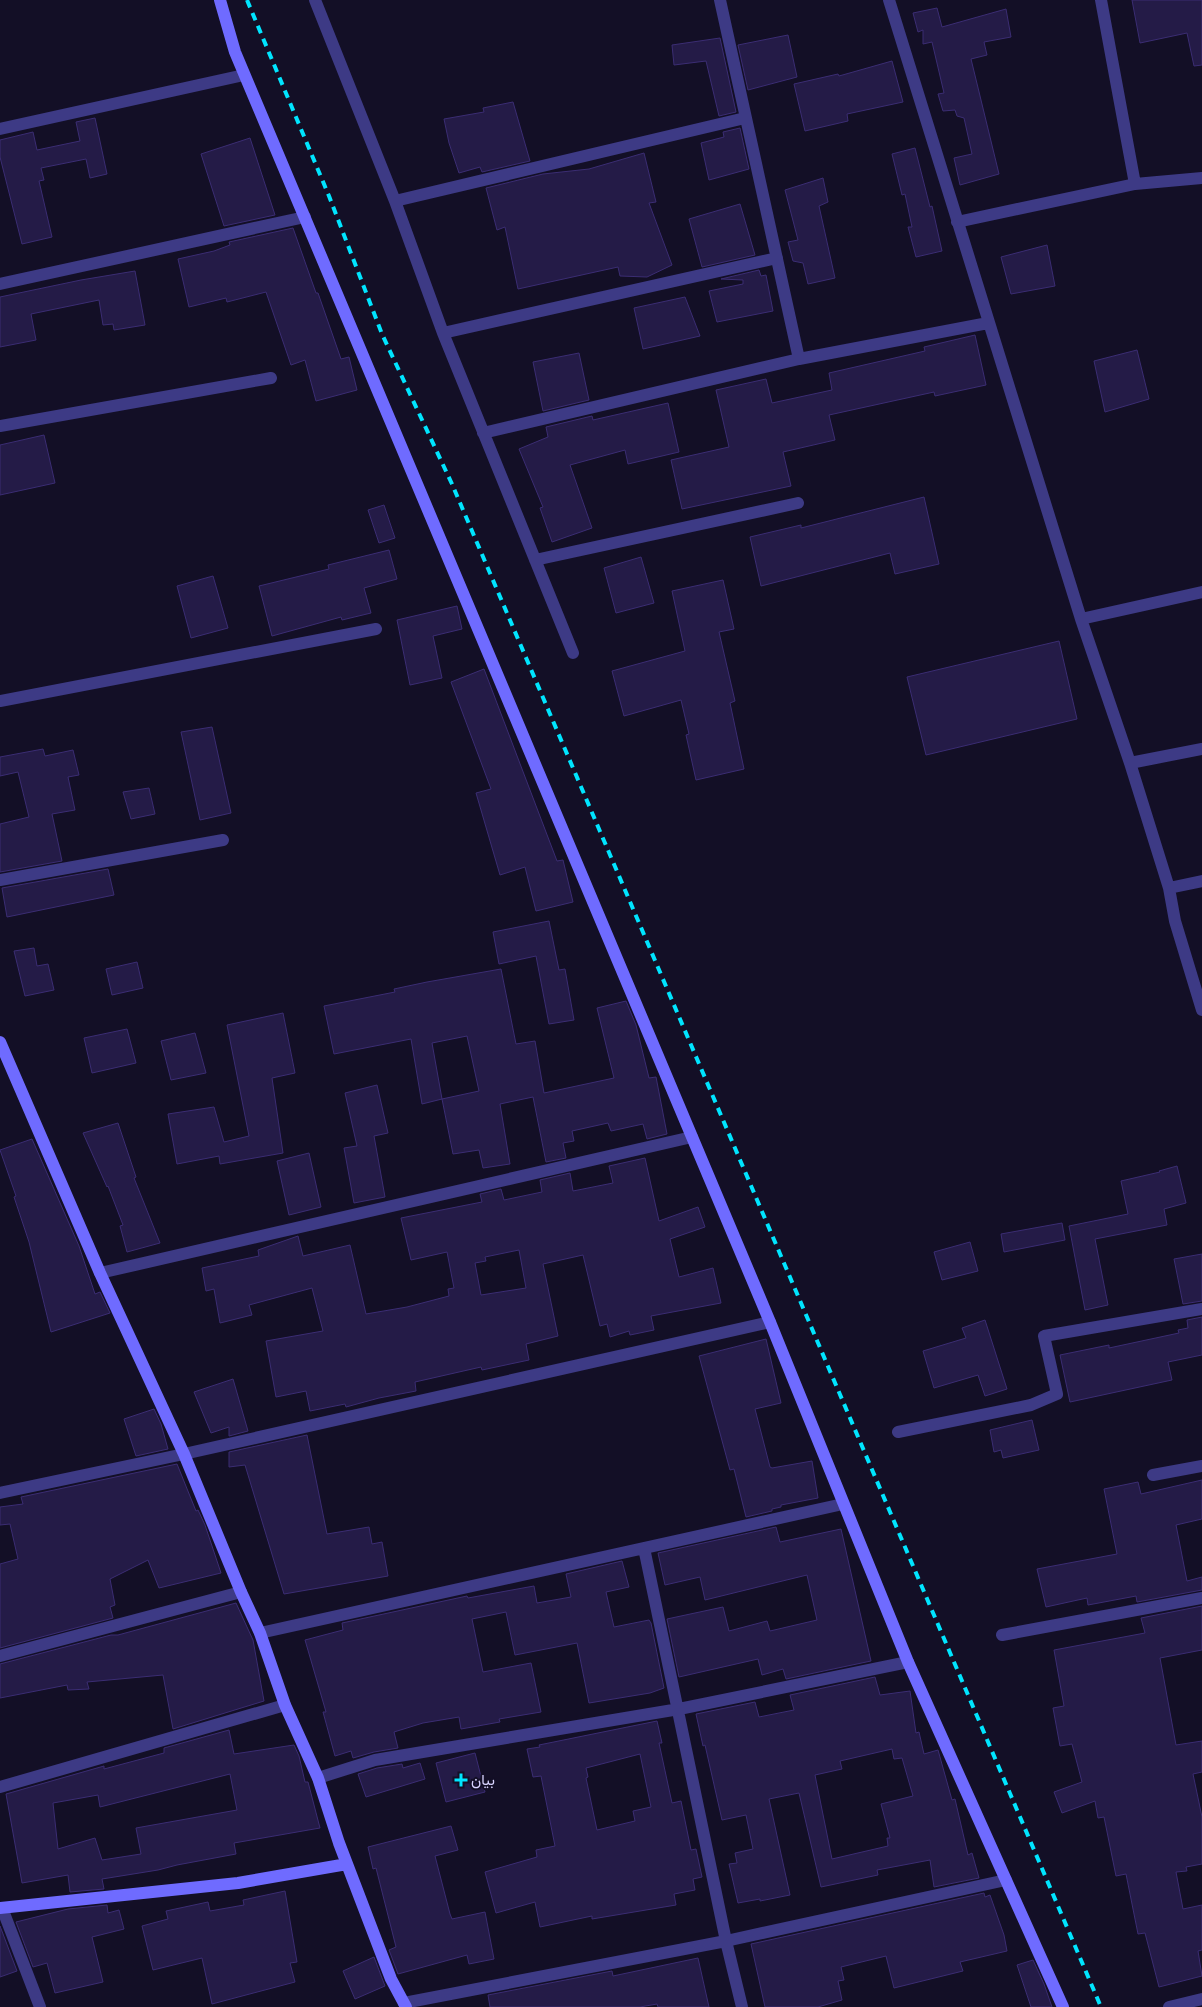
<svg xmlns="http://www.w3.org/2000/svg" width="1202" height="2007" font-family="Cabin,Vazirmatn,sans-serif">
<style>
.building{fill:#241b47;stroke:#3b2d73;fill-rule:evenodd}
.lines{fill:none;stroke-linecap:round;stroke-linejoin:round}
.street{stroke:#3d3a85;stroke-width:12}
.secondary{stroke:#6f6bff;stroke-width:12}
.rail{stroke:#00e5ff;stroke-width:4;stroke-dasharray:8 6;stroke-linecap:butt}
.poi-dot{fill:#00e5ff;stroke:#130f26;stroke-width:2}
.labels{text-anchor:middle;stroke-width:4;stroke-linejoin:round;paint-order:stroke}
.poi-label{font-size:15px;fill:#d9d4ff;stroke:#130f26;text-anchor:start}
</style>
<rect width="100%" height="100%" fill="#130f26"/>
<!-- building -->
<path class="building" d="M1132 0H1202V65L1194 66 1187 33 1140 43Z
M937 8 942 27 1006 9 1011 37 984 42 987 55 971 59 999 174 960 185 954 158 972 154 964 118 957 116 955 110 943 111 938 94 944 93 932 42 923 44V30L918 32 913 13Z
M788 35 797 77 748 90 738 45Z
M720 38 736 112 719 116 706 61 674 65 672 45Z
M892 61 903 102 847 114 848 121 805 131 794 84 838 74 839 76Z
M513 102 530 161 482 172 480 167 459 173 449 143 444 119 484 112 483 108Z
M95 118 107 174 90 178 86 159 41 168 44 180 39 181 52 237 22 244 0 157V140L33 132 37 150 80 141 76 122Z
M740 128 749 169 709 180 701 143 724 137 723 132Z
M250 138 275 215 224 226 201 154Z
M915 148 930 207 932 206 942 251 916 257 908 227H912L905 194 902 195 892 154Z
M644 153 656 202 649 203 672 265 647 277 620 276 618 267 518 289 505 227 497 230 486 188 543 174 589 169Z
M823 178 828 202 819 206 835 278 808 284 803 263 793 261 788 242 798 240 785 190Z
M740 204 755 255 702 267 689 219Z
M293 228 316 293H318L341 359 349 357 357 390 316 401 305 360 291 365 266 292 227 302 226 298 189 307 178 259 214 251 230 245 229 242Z
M1047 245 1055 286 1011 294 1001 257Z
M759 270 761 276 766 275 773 311 717 322 709 291 743 284V280L721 279Z
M135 271 145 325 114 330 113 324 103 325 99 300 31 314 36 340 0 347V297L81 280Z
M685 297 700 336 643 349 634 308Z
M975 335 986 385 935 396 934 392 829 415 835 440 783 452 791 486 682 509 671 460 729 447 716 390 766 379 772 403 832 390 829 373 925 351 924 347Z
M1137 350 1149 399 1105 412 1094 361Z
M579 353 589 400 543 411 533 362Z
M668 403 679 452 628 464 625 450 570 465 592 528 552 542 540 508 543 507 519 449 548 437 546 427 592 416 593 420Z
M44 435 55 483 0 495V445Z
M924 497 939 564 895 574 890 553 761 586 750 537 801 525V528Z
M384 505 395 538 379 543 368 510Z
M389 550 397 579 364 588 371 613 342 620 341 617 272 636 259 586 329 569 328 565Z
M641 557 654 603 616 613 604 568Z
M213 576 228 628 191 638 177 586Z
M723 580 734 629 719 632 735 701 730 703 744 769 696 780 686 735 689 734 681 700 624 716 612 671 685 651 672 591Z
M457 606 462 629 433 636 442 678 410 685 397 620Z
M1059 641 1077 719 926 755 907 677Z
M484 669 557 861 563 860 573 902 536 911 525 867 500 875 476 793 491 789 451 682Z
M212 727 231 813 200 820 181 732Z
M43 749 45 756 73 750 79 775 68 777 75 810 52 814 62 861 0 872V824L29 817 18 772 0 776V757Z
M149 788 155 814 131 819 123 792Z
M108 869 114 895 7 917 2 888Z
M549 921 559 970 565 969 574 1020 549 1024 536 956 499 964 493 932Z
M34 948 37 966 48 964 54 990 25 996 14 951Z
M137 962 143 988 112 995 106 969Z
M501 969 516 1044 535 1041 544 1093 614 1078 597 1008 626 1001 636 1025 649 1078 656 1077 667 1134 647 1139 643 1124 611 1131 608 1123 572 1131 574 1141 563 1143 566 1158 546 1162 533 1097 500 1104 510 1164 483 1168 479 1150 453 1154 442 1099 422 1104 411 1039 334 1054 324 1006 395 992 394 989 427 982ZM467 1036 479 1091 442 1099 432 1043Z
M283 1013 295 1073 272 1078 283 1153 220 1164 219 1156 177 1164 168 1114 214 1107 224 1142 249 1136 227 1025Z
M127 1029 136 1063 92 1073 84 1038Z
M195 1033 206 1073 171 1080 161 1041Z
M377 1085 388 1133 374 1136 385 1197 354 1203 344 1148 357 1146 345 1093Z
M118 1123 136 1177 134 1178 160 1243 127 1252 120 1226 123 1225 108 1186 107 1187 83 1133Z
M32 1139 79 1246 95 1294 100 1292 110 1313 51 1332 29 1242 14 1197 16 1196 0 1150Z
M309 1153 321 1207 289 1215 277 1161Z
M645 1158 659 1221 698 1207 705 1227 670 1239 679 1277 713 1268 721 1303 651 1316 654 1330 630 1335 629 1331 610 1337 607 1324 600 1326 583 1255 543 1264 558 1336 526 1344 529 1360 482 1370 481 1367 415 1382 416 1391 379 1398 346 1407 345 1404 310 1411 306 1391 276 1397 266 1341 323 1331 312 1288 249 1305 252 1315 220 1323 214 1289 206 1291 202 1268 259 1256 258 1250 298 1236 303 1256 350 1245 366 1314 407 1307 449 1296 448 1289 454 1288 447 1252 411 1260 401 1218 482 1202 480 1194 501 1189 504 1200 542 1192 540 1180 570 1173 573 1191 613 1183 609 1166ZM519 1250 526 1288 481 1295 475 1263 486 1261 485 1257Z
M1177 1166 1186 1203 1164 1209 1167 1225 1095 1239 1108 1305 1085 1310 1069 1226 1128 1214 1121 1181 1160 1172 1159 1171Z
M1062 1223 1065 1240 1004 1252 1001 1234Z
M970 1242 978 1271 942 1280 934 1252Z
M1202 1254V1301L1183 1304 1174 1259Z
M1202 1317V1355L1168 1362 1172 1380 1070 1402 1060 1355 1109 1345V1348L1179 1333 1178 1330 1188 1328 1187 1320Z
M985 1320 1007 1389 985 1396 978 1375 934 1388 923 1351 966 1338 962 1328Z
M766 1339 781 1403 755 1409 770 1467 772 1468 812 1461 818 1498 781 1505V1507L772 1509V1511L746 1517 734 1469 730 1470 699 1356Z
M233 1379 248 1431 229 1436V1427L211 1433 194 1392Z
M154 1409 161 1424 168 1449 136 1456 124 1419Z
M1032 1420 1039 1450 1003 1458 1001 1450 994 1452 990 1430Z
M307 1435 327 1534 369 1527 372 1544 382 1542 388 1576 284 1594 245 1465 229 1467V1452Z
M177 1464 196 1511 198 1510 205 1525 221 1573 159 1588 148 1560 110 1579 115 1605 110 1607 113 1618 0 1648V1564L18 1559 10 1524 0 1525V1507L23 1504 21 1497Z
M1202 1480V1519L1176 1525 1187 1581 1202 1577V1590L1137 1602 1136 1596 1088 1605 1087 1598 1046 1607 1037 1569 1117 1554 1104 1489 1138 1482 1141 1494Z
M776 1527 780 1542 841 1529 871 1661 786 1679 783 1669 762 1675 758 1659 679 1677 667 1619 723 1607 729 1631 767 1621 770 1631 817 1620 807 1575 705 1600 700 1577 665 1585 658 1553Z
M622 1561 629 1587 606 1592 614 1627 649 1620 651 1623 664 1688 650 1693 589 1703 577 1643 515 1655 506 1612 472 1619 483 1672 531 1663 541 1712 499 1719 500 1722 461 1729 459 1717 423 1723 394 1732 398 1748 374 1752 353 1758 351 1751 335 1756 323 1712H326L305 1640 343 1630 342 1623 467 1596 468 1598 534 1586 537 1603 571 1597 566 1574Z
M236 1603 253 1640 264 1701 173 1729 163 1675 87 1682 89 1689 68 1690 67 1685 0 1698V1664L111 1635H118Z
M1202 1606V1650L1160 1658 1176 1745 1202 1741V1772L1193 1774 1202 1817V1864L1186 1867 1187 1871 1176 1872 1183 1909 1202 1905V1950L1198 1951 1202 1976 1159 1987 1145 1933 1138 1934 1126 1874 1116 1876 1104 1817 1098 1818 1095 1801 1062 1813 1054 1792 1082 1782 1072 1744 1060 1746 1053 1708 1064 1706 1054 1650 1145 1633 1141 1618Z
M875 1677 880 1695 910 1691 916 1733 919 1732 924 1754 938 1750 952 1800 955 1799 968 1855 972 1853 979 1878 934 1887 930 1860 877 1870 878 1875 821 1887 799 1793 769 1799 790 1895 760 1901V1899L738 1903 729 1864 737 1863 735 1853 753 1849 746 1815 722 1820 705 1745 703 1746 696 1714 755 1702 759 1717 794 1710 790 1695ZM892 1749 894 1759 902 1758 913 1796 881 1804 890 1838H887L888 1846 832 1859 815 1775 842 1769 840 1761Z
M657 1721 662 1743H659L672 1803 681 1801 691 1850 696 1849 702 1877 693 1879 695 1890 674 1894 676 1905 592 1919V1916L540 1927 535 1902 496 1913 485 1872 537 1857 536 1850 555 1846 541 1776 533 1777 527 1749 540 1747 539 1745ZM640 1754 651 1807 633 1811 635 1821 597 1830 586 1778 588 1777 586 1768Z
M229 1730 234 1754 294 1745 299 1756 305 1782H308L320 1828 234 1843 236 1854 177 1865 158 1870 102 1879 104 1889 70 1892 68 1875 22 1883 6 1794 104 1766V1769L164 1753V1748ZM230 1774 237 1810 136 1828 141 1854 102 1860 95 1838 58 1849 53 1803 98 1795 100 1807Z
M475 1753 485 1792 446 1802 436 1763Z
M420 1763 425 1779 366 1797 358 1774 377 1768 402 1764 403 1768Z
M451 1826 458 1850 435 1856 450 1914 452 1919 485 1912 494 1959 469 1964 467 1955 398 1974 389 1950 396 1947 376 1868 373 1869 368 1847Z
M285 1891 297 1962 290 1963 295 1982 212 2004 202 1958 153 1970 142 1926 168 1919 166 1911 208 1902 210 1911 244 1905 243 1900Z
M984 1893 985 1897 990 1895 1004 1935 1007 1951 960 1962 963 1971 894 1988 886 1956 841 1967 844 1980 838 1981 842 2000 818 2007H765L751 1944Z
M107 1905 108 1913 119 1910 124 1929 92 1937 103 1982 55 1993 47 1963 33 1967 16 1922 68 1909Z
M0 1926 17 1971 0 1977Z
M374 1957 385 1986 355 1999 343 1971Z
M698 1958 709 2007H658L657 2004 640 2007H490L488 1995 612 1971 613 1976Z
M1033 1960 1044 1984 1052 2007H1031L1017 1965Z"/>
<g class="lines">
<!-- street -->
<path class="street" d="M315 0 395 201 443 333 573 653
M720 0 799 359
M889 0 1081 619 1130 763 1169 888 1175 921 1202 1010
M1101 0 1135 184
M0 129 244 75
M395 201 745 118
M957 222 1135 184 1202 178
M0 284 305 217
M443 333 777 258
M0 426 271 378
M483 433 799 359 988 323
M535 560 798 503
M1081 619 1202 592
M0 701 376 629
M1130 763 1202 749
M0 880 223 840
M1169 888 1202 881
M100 1273 692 1137
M898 1432 1031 1405 1057 1394 1044 1336 1202 1309
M1153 1475 1202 1466
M0 1493 184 1454 770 1322
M644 1548 726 1941 742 2007
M260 1633 843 1504
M1002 1635 1202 1598
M0 1656 241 1592
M318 1778 375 1760 679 1709 908 1662
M0 1787 285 1705
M2 1908 40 2007
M404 2003 726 1941 1006 1880
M1169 2007 1202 1999"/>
<!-- secondary -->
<path class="secondary" d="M220 0 235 52 770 1322 908 1662 1063 2007
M0 1042 100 1273 184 1454 241 1592 260 1633 285 1705 318 1778 339 1843 391 1979 406 2007
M0 1908 238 1883 347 1864"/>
<!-- rail -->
<path class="rail" d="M247 0 329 196 382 334 452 484 1101 2007"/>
</g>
<!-- markers -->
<path class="poi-dot" d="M458.5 1772.5h5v5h5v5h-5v5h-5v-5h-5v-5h5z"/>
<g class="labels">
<!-- poi labels -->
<g class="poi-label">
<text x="471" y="1785">بيان</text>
</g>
</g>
</svg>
